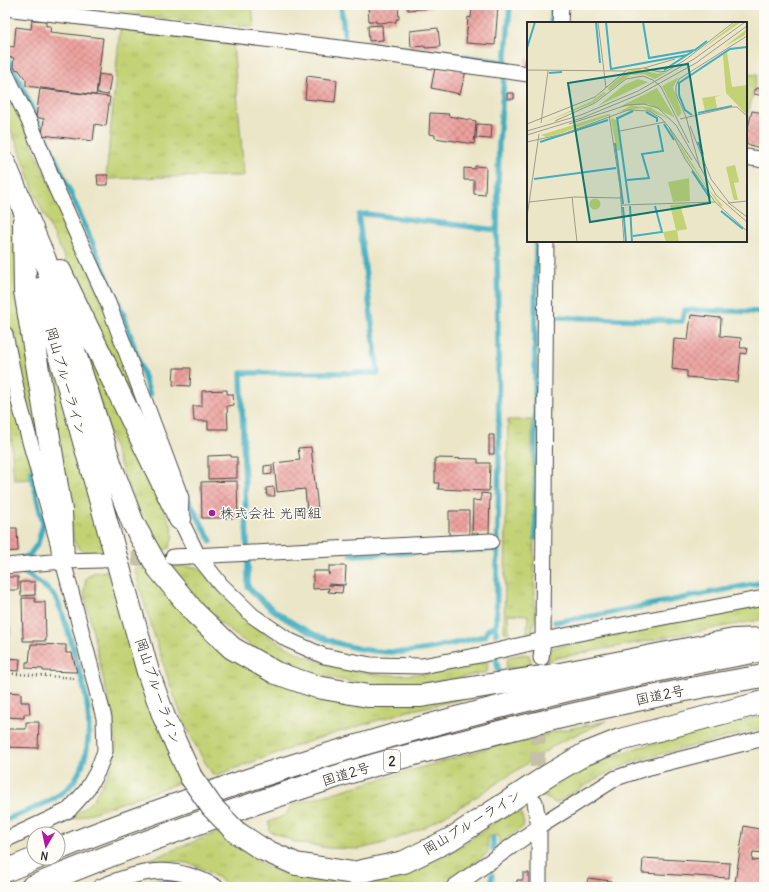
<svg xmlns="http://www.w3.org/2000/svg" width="769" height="892" font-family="Delius,'Klee One',sans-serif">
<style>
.grass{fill:url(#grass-tufts);stroke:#767e50}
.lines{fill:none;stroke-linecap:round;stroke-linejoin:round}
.stream{stroke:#42aec0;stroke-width:5.5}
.building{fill:url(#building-cross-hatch)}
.minor-tunnel{stroke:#c5c1a9;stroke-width:15;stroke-dasharray:15 8;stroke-linecap:butt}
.minor-casing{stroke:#484743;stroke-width:17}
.secondary-casing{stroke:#484743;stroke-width:24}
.trunk-casing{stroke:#484743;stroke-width:24}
.path{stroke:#484743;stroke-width:2.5;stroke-dasharray:1 3;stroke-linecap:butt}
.minor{stroke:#fff;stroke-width:15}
.secondary{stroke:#fff;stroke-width:22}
.trunk{stroke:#fff;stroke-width:22}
.secondary-bridge-casing{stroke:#484743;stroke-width:24;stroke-linecap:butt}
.secondary-bridge{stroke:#fff;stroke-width:22}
.poi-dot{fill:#b5179e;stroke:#fdfcf7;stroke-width:1.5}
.labels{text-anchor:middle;stroke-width:3;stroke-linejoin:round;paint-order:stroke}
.shield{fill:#fdfcf7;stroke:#6a6a68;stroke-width:1}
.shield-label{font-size:13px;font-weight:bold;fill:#2b2b2b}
.street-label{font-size:14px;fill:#2b2b2b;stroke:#fdfcf7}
.poi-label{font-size:14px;fill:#2b2b2b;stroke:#fdfcf7;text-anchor:start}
.inset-river{fill:none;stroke:#42aec0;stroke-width:2}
.inset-road{fill:none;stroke:#9f9b8a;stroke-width:1}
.view{fill:#0f766e;fill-opacity:0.15;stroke:#0f766e;stroke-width:2}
.inset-edge{fill:none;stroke:#2b2b2b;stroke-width:2}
</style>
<defs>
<pattern id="grass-tufts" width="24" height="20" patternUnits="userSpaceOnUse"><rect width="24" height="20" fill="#c2d274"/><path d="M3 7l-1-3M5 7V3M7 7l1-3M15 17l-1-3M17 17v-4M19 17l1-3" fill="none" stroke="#a7b465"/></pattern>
<pattern id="building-cross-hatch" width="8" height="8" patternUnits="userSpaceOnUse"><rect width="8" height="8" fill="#eda09e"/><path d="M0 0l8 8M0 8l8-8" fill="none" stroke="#c08381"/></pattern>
</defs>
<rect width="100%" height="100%" fill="#fdfcf7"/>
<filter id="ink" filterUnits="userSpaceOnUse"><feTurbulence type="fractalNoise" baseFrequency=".025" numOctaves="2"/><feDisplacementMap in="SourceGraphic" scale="8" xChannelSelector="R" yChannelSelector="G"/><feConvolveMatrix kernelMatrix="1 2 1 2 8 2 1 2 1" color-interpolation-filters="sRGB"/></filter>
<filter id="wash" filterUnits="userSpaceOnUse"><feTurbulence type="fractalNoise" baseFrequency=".012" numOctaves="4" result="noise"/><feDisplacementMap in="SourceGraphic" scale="16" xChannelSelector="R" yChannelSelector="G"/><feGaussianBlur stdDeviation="0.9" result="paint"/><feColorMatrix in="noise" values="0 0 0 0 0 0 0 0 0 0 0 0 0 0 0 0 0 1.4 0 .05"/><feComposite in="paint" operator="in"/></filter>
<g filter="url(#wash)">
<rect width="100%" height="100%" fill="#ece6c9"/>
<!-- grass -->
<path class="grass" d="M118 5H252L254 27 119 14Z
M120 29 233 44 244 176 166 177 106 179Z
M746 74 757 75 746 126Z
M5 84 104 306 171 486 36 197 22 156 5 116Z
M5 197 9 210 56 509 39 453 6 313Z
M74 316 172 527 173 537 169 548 162 551C149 539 140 515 133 498 109 440 93 377 74 316Z
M43 325 105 552C90 553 83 555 74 542L60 454 38 326Z
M6 363 35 479 14 480Z
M508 420H532L535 619 532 633H527L528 615 508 614 509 632H504Z
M172 566 196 567 200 569C221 592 242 619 268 636 312 665 366 679 419 674 442 672 465 666 488 662L487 672C458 678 428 685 398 685 305 685 222 646 172 566Z
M134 568H149L282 684 475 696 408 711 313 740 214 776C187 737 173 695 159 650 150 623 142 595 134 568Z
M111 570 181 782 69 821 93 800 112 766 116 744 112 718 84 592 86 578 93 573Z
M764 605V619L556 658 547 662 549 653 552 648 711 614Z
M523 654 529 655 532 665 506 669 508 657Z
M764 715V728L638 760 605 774 556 803 540 795 555 784 607 759 636 748Z
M607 721 560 742 465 804 423 828 388 842 360 849 329 848 298 843 269 831 270 827 268 822C279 818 287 817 291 805L516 740Z
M520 804 524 826 499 845V835L488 837V853L441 887H230C211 872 196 862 171 861 161 860 150 863 139 864L218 832C238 847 258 864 282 873 347 892 406 880 462 845 482 832 501 818 520 804Z"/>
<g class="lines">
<!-- stream -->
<path class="stream" d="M341 5 345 41
M551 23 553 5
M371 45 505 62
M5 55 16 74 65 180 124 316 150 395
M536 241 535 351 536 538
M552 317 682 321 685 310 764 312
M185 494 211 541
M247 545 241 373H378L359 220V215L367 214 497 230
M351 555 497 549
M21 558 28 557 38 543 43 524 31 471
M248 558V587C285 626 337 651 391 652 422 653 454 643 485 636 487 629 489 628 496 627
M555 622 604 614 764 582
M496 634 499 456 497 230 499 142 510 5
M496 658 499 673
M5 820C27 811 52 803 69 787 75 781 79 773 82 766 96 729 86 690 74 653 70 638 62 604 52 593 43 584 30 578 21 569
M493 849V838
M141 887 155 882H180L189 887
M491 887 492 875"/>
</g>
<g id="blocks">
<!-- building -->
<path class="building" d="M368 5H398L399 19H396V22L376 23V21H369Z
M408 5H432V8L408 10Z
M472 5H498L495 45 466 43 468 17 471 18Z
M32 20 46 21V26H51L50 32 103 38 96 95 26 86V80L19 70 15 69 13 65 14 58 7 57 8 46 14 47 16 27 31 29Z
M382 25 383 40 369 41 368 26Z
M438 28 440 47 425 48V46L411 47 410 31Z
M526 58H528V65L525 64Z
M435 68 453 71 454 68 466 71 460 94 431 88Z
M99 74 111 76 108 95 97 93Z
M307 76 337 80 335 102 305 99Z
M757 88 764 89V96L754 94V90Z
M40 89 110 97 106 126 95 124 93 141 42 135 44 119 36 117Z
M507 93H514V99H507Z
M752 111 764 113V149L746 144V137Z
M430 113 449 114 448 116 476 121 474 144 435 138V135L429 134Z
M477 124 492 125 491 139 476 138Z
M475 166 486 167 485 195 474 194V180H464V168L475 169Z
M97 175H108V185H98Z
M691 315 721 318 720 336 741 338 740 348H747L746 354 741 353 738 382 687 377V371L672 369 674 339 688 340Z
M174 368H191L190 386 173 385Z
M227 390V394H233L234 405 227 406 228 429H208V421H194L193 406H202V391Z
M489 435H494V454H489Z
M311 447 318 510 307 511 305 489 277 492 274 463 300 460 298 448Z
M231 455V457H237V478L208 479V456Z
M435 458 478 459V463H490L489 491 438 489 439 483H435Z
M272 465V474L264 475V466Z
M237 481 238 518H202L201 482Z
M274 487 275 496H267L266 488Z
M481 493 490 494 489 534 472 533 473 500 481 501Z
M449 511H469V535H449Z
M5 528H17L18 551 5 552Z
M329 566H346L345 585 328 584V585L343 586 342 593 328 592 329 588 313 589V571H328L329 575Z
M7 577H18V590H7Z
M20 582H35V595L21 596Z
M22 598H35V602H45L46 641H23Z
M5 625H9V651H5Z
M31 644 66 645V653H72L77 672 43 671V669L26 668V662H29Z
M5 658 20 659 19 671 5 670Z
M5 692 21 693V702H29L30 714H24V718L7 717 8 715H5Z
M26 722H39L38 748 5 747V729H26Z
M744 826 764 830V853L753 852 752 860 764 861V887L735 882Z
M643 858 730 863 729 878 642 873Z
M523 873H529V887H503V884L517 883V880H523Z
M588 878 611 881 610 887H586Z"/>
</g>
</g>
<g filter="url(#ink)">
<use href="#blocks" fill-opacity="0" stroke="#484743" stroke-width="1"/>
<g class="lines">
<!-- minor-tunnel -->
<path class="minor-tunnel" d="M109 560 161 557
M536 790 540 688"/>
<!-- minor casing -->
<g class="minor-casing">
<path id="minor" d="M5 8 340 48 528 74
M560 23 561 5
M5 72 31 125 56 188 108 303 181 498 180 519 198 556 221 585 253 616 288 640 324 656 371 665 422 666 480 655 543 640 764 598
M746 157 764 160
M5 334 18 398 63 561 104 718 105 751 97 772 86 791 69 810 5 840
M173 557 491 541
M5 566 63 561 102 560
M541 658 543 640 546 241
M535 802 539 827V887
M100 887C144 869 173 863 216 887
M454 887 539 827 616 778 646 768 764 738"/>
</g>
<!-- secondary casing -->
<g class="secondary-casing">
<path id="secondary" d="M5 164 45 260 111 466 133 523 158 568 195 613 232 648 276 673 317 687 368 696H421L560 674 734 640 764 639
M24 221 25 291 61 511 63 561
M60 271 180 519
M39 289 70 391 148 672 164 717 191 777
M236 832 262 849 296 864 353 873 404 862 451 839 549 775 585 754 620 740 764 702"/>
</g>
<!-- trunk casing -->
<g class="trunk-casing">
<path id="trunk" d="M58 849C125 822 194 798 263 775 427 722 594 680 764 650
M5 871 37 858
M32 887C132 845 235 809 338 776 397 757 457 743 516 728 598 708 681 689 764 676"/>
</g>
<!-- path -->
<path class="path" d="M5 673 76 678"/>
<!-- minor -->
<use href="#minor" class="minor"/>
<!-- secondary -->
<use href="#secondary" class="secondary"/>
<!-- trunk -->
<use href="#trunk" class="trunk"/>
<!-- secondary-bridge casing -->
<g class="secondary-bridge-casing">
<path id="secondary-bridge" d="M191 777 212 807 236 832"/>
</g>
<!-- secondary-bridge -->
<use href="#secondary-bridge" class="secondary-bridge"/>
</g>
</g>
<!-- markers -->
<circle class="poi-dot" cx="212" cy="513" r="4"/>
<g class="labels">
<!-- shield labels -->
<rect class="shield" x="384" y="750" width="16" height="22" rx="3"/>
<g class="shield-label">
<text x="392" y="766">2</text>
</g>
<!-- street labels -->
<g class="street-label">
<text transform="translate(66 381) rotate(74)" y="5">岡山ブルーライン</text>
<text transform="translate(158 691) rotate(71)" y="5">岡山ブルーライン</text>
<text transform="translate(660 695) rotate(-12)" y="5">国道2号</text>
<text transform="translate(346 774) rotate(-17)" y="5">国道2号</text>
<text transform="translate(472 822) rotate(-31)" y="5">岡山ブルーライン</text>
</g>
<!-- poi labels -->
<g class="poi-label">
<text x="220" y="518">株式会社 光岡組</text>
</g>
</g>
<!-- overview -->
<g transform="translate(527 22)">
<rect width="220" height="220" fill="#ece6c9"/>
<path d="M209 0H214L171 30ZM220 7 218 13 197 25ZM200 30 205 65 220 63V93L199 71 196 33ZM111 47 131 52 140 50 128 57 117 52 103 53 82 69 81 66 86 61 101 49ZM152 55 146 65 155 91 151 95 135 64ZM111 57 121 60 71 84 97 63ZM130 66 148 96 122 82 92 85ZM77 70 79 71 66 81 16 101 65 79ZM195 73 188 75 190 86 178 89 175 76ZM104 84 123 85 142 97 115 86 91 90ZM81 92V94L32 112 19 115 14 113ZM89 95 94 128 90 129 84 98 85 96 89 98ZM145 110 180 165 196 184H193L159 136ZM208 143 212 160 207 161 211 178H207L206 175 199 145ZM162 156 163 179 146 180 141 160ZM62.5 182a5.5 5.5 0 1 1 11 0a5.5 5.5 0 1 1-11 0ZM164 182 165 185 154 186 160 207 150 209 152 220H139L136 210 149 208 143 183Z" fill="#c2d274"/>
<path class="inset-river" d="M69 0 73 41M79 0 84 48M116 0 122 36 168 28 180 19M0 26 8 0M84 47 160 33M137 48 166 29M22 51 35 50M119 90 130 96V100M171 91 205 84M165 93 158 88 152 73V61L203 27 220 25M90 95 102 181M91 96 106 89M137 102 147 118M13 120 81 98M171 120 176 132M88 121 96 182M165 149 183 176M7 157 89 146M100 158 122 156 115 132 136 129 131 103M103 184 105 220M96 185 99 220M194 189 216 207M106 214 135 210 128 184"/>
<path class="inset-road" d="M71 0 79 66M117 46 148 37M0 48 99 49M82 92 93 165 97 220M159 95 173 146M153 97 205 85H210L220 94M160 97 149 72V64L152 57 220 14M28 99 68 81 99 57 116 54 126 58 134 65 162 121M14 101 21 49M0 102 68 75 100 48 117 46 133 50 140 49 158 38 207 0M42 102 100 83 117 82 131 86 149 103 189 173 220 200M163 104 184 157 203 182 220 195M142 105 165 138M0 109 54 93 111 69 167 37 218 0M93 109 138 100M0 113 55 96 113 72 169 41 220 4M0 120 36 112 101 88 122 89 134 96 142 105 158 137 188 180 220 209M45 175 50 220M2 180 47 175 94 176M201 181 220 179M95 183 188 180M0 195 12 112"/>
<path class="view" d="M161 42 183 181 63 200 41 61Z"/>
<rect width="220" height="220" class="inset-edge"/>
</g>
<!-- margin -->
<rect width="769" height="892" fill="none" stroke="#fdfcf7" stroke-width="20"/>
<!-- north arrow -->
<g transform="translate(46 846) rotate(189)"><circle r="19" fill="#fdfcf7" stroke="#a9a8a5"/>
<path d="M0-3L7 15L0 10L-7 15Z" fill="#b5179e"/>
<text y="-6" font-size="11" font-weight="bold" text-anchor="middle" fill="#2b2b2b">N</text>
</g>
</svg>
